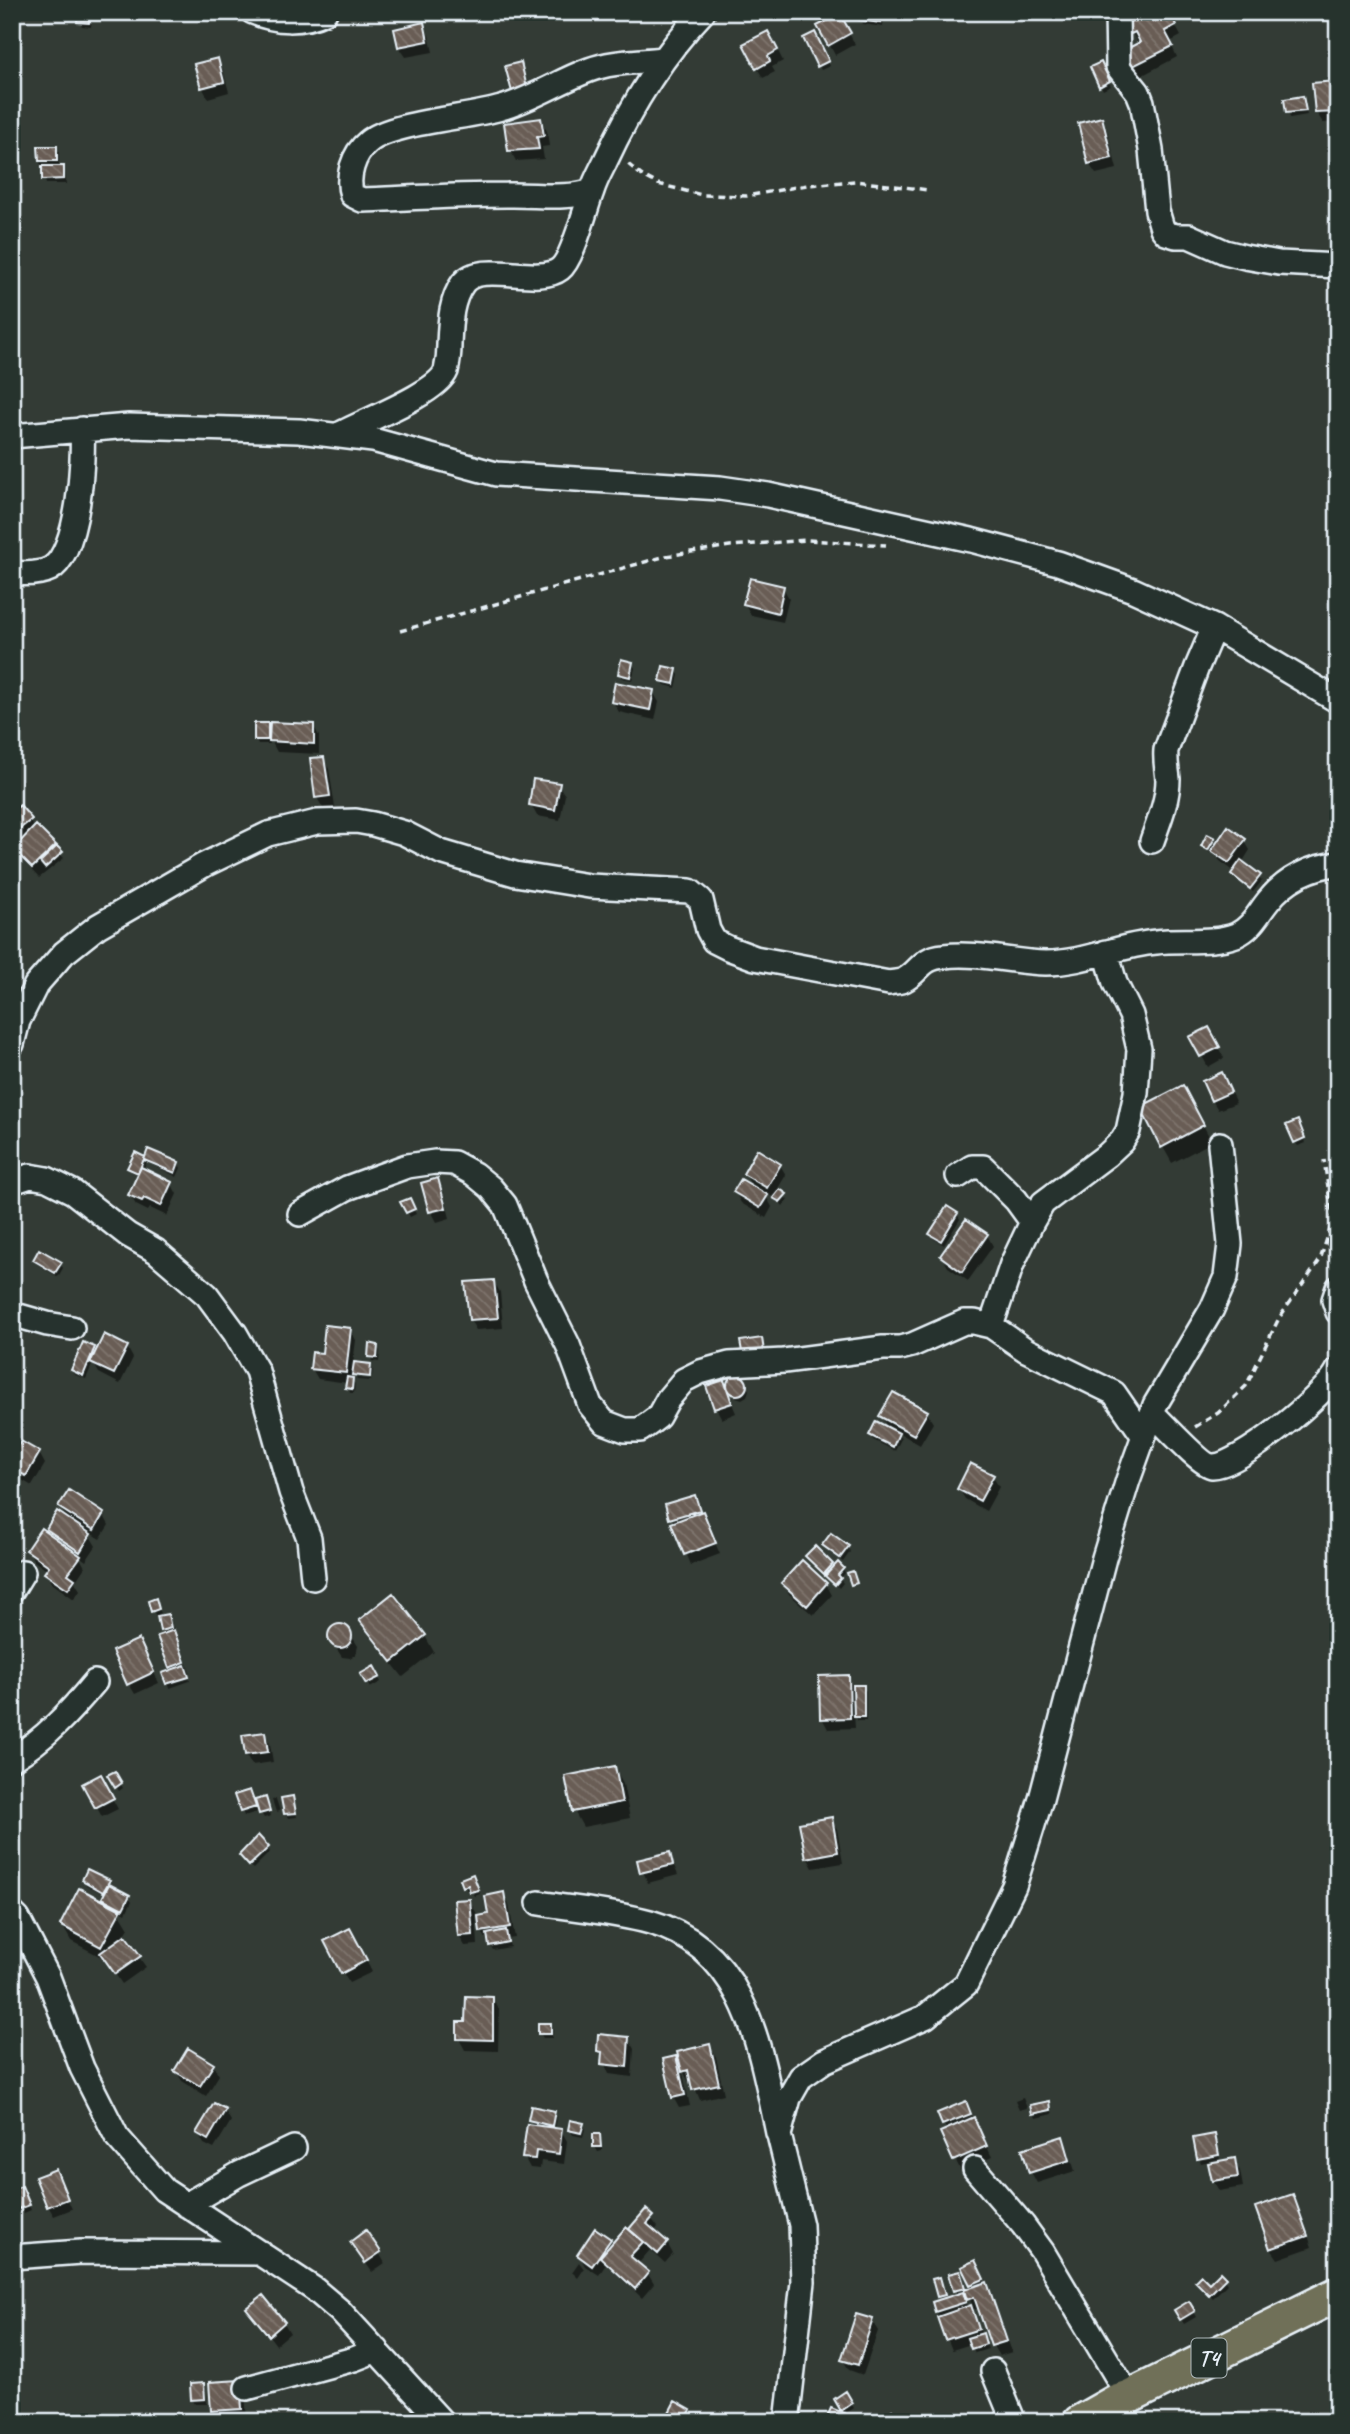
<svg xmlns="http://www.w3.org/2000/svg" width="1350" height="2434" font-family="Caveat,sans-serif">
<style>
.shadow{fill:#0007;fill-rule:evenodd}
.building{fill:url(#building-back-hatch);stroke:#e8f1f8;stroke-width:2}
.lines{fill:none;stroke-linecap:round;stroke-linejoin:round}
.minor-casing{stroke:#e8f1f8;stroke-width:28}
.highway-casing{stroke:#e8f1f8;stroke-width:38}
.path{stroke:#e8f1f8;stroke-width:3.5;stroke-dasharray:7 5;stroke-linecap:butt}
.minor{stroke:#26332d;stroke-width:23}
.highway{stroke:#706f59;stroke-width:33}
.labels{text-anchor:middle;stroke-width:6;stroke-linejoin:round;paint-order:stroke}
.shield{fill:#26332d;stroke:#aeb8bb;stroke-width:2}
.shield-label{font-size:23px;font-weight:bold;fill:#e8f1f8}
</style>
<defs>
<pattern id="building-back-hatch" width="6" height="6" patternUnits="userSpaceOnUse" patternTransform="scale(1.75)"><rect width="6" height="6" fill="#695d55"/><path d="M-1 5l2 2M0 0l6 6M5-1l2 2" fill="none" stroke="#7e756e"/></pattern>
</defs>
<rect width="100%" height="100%" fill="#333b35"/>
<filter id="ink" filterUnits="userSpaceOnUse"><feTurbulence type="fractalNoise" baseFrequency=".0143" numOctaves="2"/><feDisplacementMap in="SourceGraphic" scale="14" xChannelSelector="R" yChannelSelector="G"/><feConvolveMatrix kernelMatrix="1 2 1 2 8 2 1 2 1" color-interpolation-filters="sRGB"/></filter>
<g filter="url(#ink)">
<!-- shadow -->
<path class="shadow" d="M12 12H21L20 24 12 23Z
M80 12H92L91 27 82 26 79 21Z
M812 12H833L815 18Z
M861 12H882L884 16 883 27 863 24 861 19Z
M1168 12 1181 36 1170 42 1177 57 1141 76 1127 51 1139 45 1127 24Z
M839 16 855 44 835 55 820 27Z
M423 24 429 35 433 52 406 57 399 47 396 30Z
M805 38 817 39 830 66 821 70Z
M774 43 783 61 772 67 775 72 763 78 757 68Z
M217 60 223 70 229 92 208 98 202 87Z
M1100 64 1111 86 1103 90 1092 68Z
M1335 83 1338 88V122L1323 123 1316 112Z
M1302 98 1307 115 1290 118 1286 100Z
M1101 119 1107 130 1117 169 1096 174 1089 164Z
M540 120 547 131 549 146 542 147 544 159 516 161 510 150Z
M56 148 59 153V168H63L65 172 66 184H46L40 161Z
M783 588 789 598 783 622 751 615 745 604Z
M632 664 635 668 632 680 622 678 619 674Z
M676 671 679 675 676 688 665 685 662 681Z
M653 692 659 702 655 720 619 712 613 702Z
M267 725 271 732 313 725 319 736V754L277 752 270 739V744H258L256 739Z
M323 758 329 769 335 807 323 808 317 798 312 760Z
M558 785 565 795 560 820 537 816 531 805Z
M12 814 30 820 35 829 64 858 39 878 21 859 12 845Z
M1214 839 1217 845 1244 840 1250 850 1242 863 1262 881 1253 892 1236 879 1233 874 1235 872 1220 861 1213 850 1211 853 1206 850 1203 846Z
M1208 1029 1224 1058 1208 1067 1192 1038Z
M1227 1085 1236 1103 1218 1110 1212 1100Z
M1192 1104 1212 1142 1172 1163 1163 1147Z
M1300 1127 1306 1143 1298 1146 1295 1142Z
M149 1152 178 1163 181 1168 177 1177 147 1162 143 1170 171 1183 177 1194 167 1216 150 1208 148 1211 136 1205 130 1195 139 1175 132 1172 129 1167 144 1158 146 1161Z
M780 1165 786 1175 777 1190 788 1200 783 1206 774 1195 773 1197 764 1192 772 1207 766 1218 741 1203 735 1192 753 1189 745 1174Z
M437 1180 443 1191 450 1218 437 1222 431 1211Z
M409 1200 416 1214 410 1217 403 1203Z
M957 1214 960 1219 944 1245 934 1239 931 1234Z
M987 1235 993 1246 968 1281 948 1267 942 1257Z
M35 1260 60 1264 63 1268 58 1277 37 1264Z
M494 1282 500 1292 503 1328 476 1330 470 1320Z
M350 1329 356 1340 353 1364 370 1366 373 1370 372 1376 355 1374V1376L352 1372 351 1379 355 1384 354 1393H350L348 1383 318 1379 312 1369Z
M377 1346 380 1351 379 1362 372 1361 370 1356Z
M127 1347 133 1358 120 1384 99 1373 93 1363 86 1379 75 1375 73 1370 94 1349 97 1353Z
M736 1376 743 1378 749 1390 747 1396 742 1399 736 1397 729 1385 731 1380Z
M356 1378 372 1379 371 1381 357 1380Z
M723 1382 736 1413 722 1419 716 1408Z
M927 1413 933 1423 920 1445 896 1431 901 1439 895 1451 873 1440 871 1435 889 1430 881 1416Z
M39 1453 45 1464 32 1486 15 1476 12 1472V1459Z
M993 1477 999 1487 986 1511 965 1499 959 1489Z
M695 1497 720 1554 691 1565 667 1505Z
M60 1507 103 1514 109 1525 100 1539 87 1531 96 1546 86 1561 79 1556 85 1567 75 1582 80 1590 74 1599 53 1584 46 1573 48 1571 34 1561 28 1550 54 1539 48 1529 68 1521Z
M824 1545 848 1547 850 1552 843 1562 827 1550Z
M807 1556 832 1565 834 1569H843L845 1573 840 1579 843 1583 839 1588Z
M783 1583 826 1584 832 1595 813 1615 789 1594Z
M393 1596 425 1636 434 1652 403 1677 371 1637 362 1621Z
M158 1605 162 1617 167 1616 170 1620 190 1673 188 1674 190 1681 170 1688 164 1674 173 1671 158 1615 156 1616 153 1611Z
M338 1626 346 1627 358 1646 356 1654 350 1658 342 1657 330 1639 331 1630Z
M144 1652 159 1683 135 1694 129 1684Z
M374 1669 381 1682 370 1688 363 1675Z
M848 1677 853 1687 863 1686 866 1691V1721H858L854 1714 855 1728 828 1729 822 1718Z
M264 1733 270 1744 273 1762 252 1765 246 1755Z
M614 1768 623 1784 630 1818 583 1827 574 1811Z
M114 1773 123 1788 119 1791 109 1776Z
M100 1776 118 1809 102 1817 84 1784Z
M237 1797H252L257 1812 244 1816Z
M292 1798 297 1817 288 1818 286 1814Z
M276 1799 280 1811 276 1812 272 1800Z
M267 1804 271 1816 264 1818 261 1813Z
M831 1819 837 1829 843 1863 813 1868 807 1857Z
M268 1848 270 1852 253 1869 243 1860Z
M669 1854 678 1875 648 1883 639 1862Z
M84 1880 108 1882 112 1887 129 1897 132 1901 126 1913 117 1908 129 1928 124 1936 146 1967 122 1984 105 1959 71 1941 62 1925 109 1906 104 1898 106 1895 86 1885Z
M475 1881 480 1894 475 1896 471 1889 467 1891 465 1886Z
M503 1894 509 1905 515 1938 508 1939 510 1947 493 1950 482 1932 480 1918 490 1916Z
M469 1901 476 1912 478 1945 465 1946 459 1936Z
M356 1940 372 1972 349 1983 343 1973Z
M492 1998 499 2009 498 2051 465 2050 459 2039 467 2024Z
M550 2025 553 2030 552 2038H543L540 2033Z
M628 2038 634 2049 632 2077 609 2074 599 2051Z
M710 2046 716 2057 724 2094 700 2100 692 2081 689 2082 682 2069Z
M675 2058 682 2069 690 2106 679 2108 673 2097Z
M213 2065 219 2075 206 2096 182 2081 176 2071Z
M1023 2098 1027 2108 1019 2110 1015 2101Z
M1049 2103 1053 2114 1036 2118 1034 2113Z
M968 2108 992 2157 961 2171 942 2133 947 2131 939 2114Z
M225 2111 231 2121 214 2149 204 2144 198 2133Z
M554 2113 556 2117 554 2130H561L567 2141 564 2164 541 2161 540 2169 530 2168 524 2157 534 2127 530 2120Z
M583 2124 585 2129 583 2137 573 2135 570 2130Z
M599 2136 602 2140V2151L598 2152 595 2147Z
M1214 2136 1220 2159 1211 2161V2164L1234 2160 1240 2171 1243 2187 1219 2191 1213 2180 1210 2161 1201 2163 1199 2158Z
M1062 2138 1068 2149 1075 2171 1037 2183 1031 2172Z
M55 2171 72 2209 54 2216 48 2206Z
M14 2191 24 2193 31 2210 24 2213Z
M1292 2196 1298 2207 1312 2247 1278 2259 1271 2249 1257 2208Z
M646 2212 658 2227 654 2232 667 2243 673 2254 665 2263 650 2250 638 2264 648 2274 654 2284 642 2298 606 2264 599 2275 585 2266 579 2255 610 2240 613 2246Z
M358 2252 379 2253 385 2263 372 2272Z
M579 2262 584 2269 578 2278 572 2272Z
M975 2262 992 2295 1012 2352 999 2356 993 2346 980 2308 972 2310 988 2349 975 2353 971 2344 952 2350 936 2311 941 2301 934 2280 942 2284 946 2299 957 2296 950 2275 962 2277 966 2291 974 2289 963 2267ZM967 2293 973 2306 968 2308 962 2294Z
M1224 2279 1227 2284 1213 2298 1197 2281 1209 2285Z
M1188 2304 1196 2317 1184 2324 1176 2311Z
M249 2309 284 2323 290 2333 276 2345Z
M872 2321 878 2331 863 2375 849 2370 843 2360Z
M203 2385 206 2390 207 2404H195L192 2399Z
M245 2392 247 2419 219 2421 213 2411Z
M845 2394 854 2408 845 2414 838 2402Z
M689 2411 693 2417 702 2422H666Z"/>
<!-- building -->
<path class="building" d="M78 12H90L89 23 77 22Z
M860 12H882L881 23 859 20Z
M1147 12H1170L1176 25 1165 31 1173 46 1133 66 1125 50 1140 42 1135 32 1131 34 1125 24Z
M840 14 851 33 828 46 817 26Z
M424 22 428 41 398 47 394 29Z
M768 31 778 50 768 56 770 61 756 69 743 44Z
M815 32 829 61 817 67 803 38Z
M218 58 224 82 201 88 194 64Z
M521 62 527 88 512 92 505 66Z
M1101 62 1110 81 1099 87 1090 67Z
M1336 81 1338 112 1315 113 1312 83Z
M1303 96 1306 111 1286 113 1284 99Z
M1102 117 1112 158 1088 164 1078 123Z
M541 118 544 136 537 137 539 149 508 151 504 123Z
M38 146H57V161H39Z
M42 166H64V179L42 180Z
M750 578 784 586 778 613 743 604Z
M621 659 633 662 630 677 618 674Z
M663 666 677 669 674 684 660 681Z
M615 682 654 690 650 710 611 702Z
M270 722 314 724V744L269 741Z
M254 723H268V740H254Z
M324 757 330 796 315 798 310 758Z
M533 779 560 783 555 810 529 805Z
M20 805 32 819 12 835V812Z
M36 825 56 845 32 868 13 849Z
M1228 826 1246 839 1229 863 1211 851Z
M1207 834 1215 838 1208 850 1201 846Z
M57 846 63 852 45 868 40 862Z
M1241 860 1261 875 1250 889 1231 874Z
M1209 1027 1220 1047 1200 1057 1189 1037Z
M1222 1072 1231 1092 1211 1101 1202 1081Z
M1183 1085 1204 1125 1161 1148 1140 1107Z
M1298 1120 1305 1138 1294 1143 1286 1125Z
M148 1149 179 1162 175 1173 144 1160Z
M757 1149 781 1164 767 1188 743 1174Z
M135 1152 145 1157 138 1173 127 1168Z
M141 1167 172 1182 161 1206 144 1198 142 1201 128 1195Z
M438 1178 446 1208 429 1212 421 1183Z
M741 1179 768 1195 760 1208 733 1192Z
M780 1189 787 1194 780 1202 773 1198Z
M410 1198 415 1209 406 1213 400 1202Z
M947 1206 958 1213 941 1241 929 1234Z
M966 1219 988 1234 962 1272 940 1256Z
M39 1249 62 1262 55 1273 33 1260Z
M494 1280 498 1318 469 1320 465 1282Z
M325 1325 351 1328 346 1373 310 1369 312 1352 322 1353Z
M104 1334 128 1346 114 1374 90 1363Z
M762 1338 765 1358 744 1362 740 1341Z
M83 1342 95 1347 83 1376 71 1370Z
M369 1343 378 1345 377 1358 368 1357Z
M354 1362 371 1364 370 1377 352 1375Z
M727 1385a10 10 0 1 1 20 0a10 10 0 1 1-20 0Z
M347 1377 353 1378 352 1389 345 1388Z
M724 1380 732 1403 714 1409 706 1386Z
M893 1392 928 1411 914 1435 879 1416Z
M876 1421 899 1433 893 1447 869 1435Z
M21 1441 40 1452 26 1476 12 1469V1455Z
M970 1463 994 1475 980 1501 957 1489Z
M69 1490 104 1513 94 1530 58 1507Z
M695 1495 700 1510 669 1519 665 1504Z
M57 1511 91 1534 80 1552 46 1529Z
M703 1511 716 1543 684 1555 671 1523Z
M41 1528 81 1556 68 1574 75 1579 68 1589 44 1573 49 1566 26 1550Z
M831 1533 849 1546 840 1558 822 1545Z
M815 1546 833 1564 824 1574 805 1556Z
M802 1560 827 1583 807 1606 781 1583Z
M838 1562 844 1568 838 1575 841 1578 835 1585 825 1576Z
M853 1571 857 1583 851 1585 847 1573Z
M393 1593 426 1635 392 1662 359 1620Z
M156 1598 159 1609 151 1612 148 1601Z
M168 1614 171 1628 160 1631 157 1616Z
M328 1636a12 12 0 1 1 24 0a12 12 0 1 1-24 0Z
M174 1630 185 1662 169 1668 157 1636Z
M139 1639 154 1672 127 1685 112 1651Z
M185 1665 189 1677 166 1684 162 1673Z
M374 1666 380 1677 366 1684 360 1674Z
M849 1675 850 1718 820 1719 819 1676Z
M853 1685H864V1717H854Z
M265 1732 268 1752 245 1755 242 1735Z
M615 1766 622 1802 572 1812 565 1776Z
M115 1771 122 1783 115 1788 107 1775Z
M101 1774 114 1798 95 1808 82 1784Z
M250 1790 256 1807 240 1812 234 1795Z
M293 1796 296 1813 284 1814 281 1798Z
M266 1797 270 1811 259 1814 255 1800Z
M832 1817 838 1852 806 1858 799 1823Z
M258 1835 269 1847 249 1866 239 1855Z
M670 1852 673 1865 640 1873 637 1860Z
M87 1869 110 1880 103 1892 82 1880Z
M473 1874 479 1890 470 1892 468 1885 463 1887 460 1879Z
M109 1884 130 1895 123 1909 102 1898Z
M79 1888 121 1910 101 1947 60 1925Z
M504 1892 510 1927 480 1932 478 1916 488 1914 485 1896Z
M470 1899 473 1935 458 1936 454 1900Z
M350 1928 367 1960 341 1974 324 1941Z
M506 1930 508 1942 489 1946 487 1934Z
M125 1935 141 1956 115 1974 100 1953Z
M466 1996 493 1997V2040L457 2039V2022H465Z
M538 2023H551V2034H538Z
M598 2034 629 2037 627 2067 601 2064 602 2052 597 2051Z
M710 2044 719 2084 692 2090 688 2070 682 2072 677 2052Z
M188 2048 214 2064 200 2086 174 2071Z
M676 2056 685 2095 672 2098 663 2059Z
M966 2101 971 2114 942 2125 937 2113Z
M1050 2101 1051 2110 1032 2114 1030 2105Z
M214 2103 226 2109 208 2140 196 2133Z
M531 2106 555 2111 552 2126 528 2120Z
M974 2117 987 2146 953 2161 940 2132Z
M570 2120 584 2123 581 2133 568 2130Z
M527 2124 562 2129 559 2154 536 2151 535 2159 522 2158Z
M593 2134H600L601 2147H593Z
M1215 2134 1219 2155 1197 2159 1193 2138Z
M1063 2136 1070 2160 1029 2173 1022 2149Z
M1235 2158 1238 2177 1212 2181 1208 2163Z
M56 2169 68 2199 47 2207 35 2177Z
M22 2186 30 2205 19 2209 12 2190Z
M1293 2194 1308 2236 1270 2249 1255 2207Z
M646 2209 654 2216 647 2224 668 2242 658 2254 629 2229Z
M626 2227 643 2242 630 2256 649 2272 635 2289 600 2257Z
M595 2228 611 2239 592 2266 577 2255Z
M366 2230 381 2252 365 2263 350 2242Z
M975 2260 984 2279 970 2285 961 2267Z
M960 2271 965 2288 953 2291 948 2274Z
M1220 2272 1226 2278 1209 2295 1195 2281 1201 2275 1209 2283Z
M940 2277 945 2295 937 2297 932 2279Z
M987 2282 1007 2341 991 2346 974 2297 967 2300 964 2290Z
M963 2292 966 2302 935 2312 932 2302Z
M263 2295 285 2322 269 2336 246 2308Z
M1189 2301 1195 2311 1180 2320 1174 2310Z
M971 2305 979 2329 945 2340 937 2317Z
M856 2314 873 2319 858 2365 841 2360Z
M983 2333 986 2344 971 2349 967 2338Z
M240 2380 242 2409 211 2411 209 2382Z
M204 2383 205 2399 191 2400 190 2384Z
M846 2391 853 2403 841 2411 834 2399Z
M675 2401 691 2410 684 2422H664Z
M831 2408 846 2414 843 2422H825Z
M892 2410 900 2422H877Z"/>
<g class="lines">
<!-- minor casing -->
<g class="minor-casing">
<path id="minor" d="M253 12C276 22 302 23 325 12
M1117 12 1118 67 1138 92 1142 102 1151 150 1157 211 1162 228 1166 233 1176 236H1189L1225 252 1245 257 1279 263 1338 266
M592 191C564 200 536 194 507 195 458 195 410 198 362 200L352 195C346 178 353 154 368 142 391 122 469 118 501 108 533 99 559 81 589 70 612 61 639 62 663 59
M338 435C361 422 437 394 446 371 448 363 449 352 449 345 450 324 450 301 463 283 481 260 538 286 560 269 573 259 585 209 592 191 595 181 600 172 605 162 630 108 662 55 703 12
M12 436 129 426 299 431 373 440 496 474 720 488 768 495 971 540 1058 563 1133 590 1214 627 1338 701
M12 573C23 574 40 574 50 569 79 554 84 458 82 429
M1152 841C1159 821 1168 800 1168 779 1167 769 1165 761 1166 750L1197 667 1214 627
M12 1044 18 1021 36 985 64 953 98 926 204 865 268 834 317 822 356 821 373 824 404 833 441 852 515 874 589 886 690 891 701 900 708 930 714 941 728 948 755 958 889 983C893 982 900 982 904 980 921 971 920 958 944 956 978 952 1012 962 1046 963 1084 963 1119 945 1156 942 1182 939 1212 944 1236 935 1252 928 1258 913 1269 900 1286 879 1311 866 1338 864
M958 1176 972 1167H983L1016 1200 1032 1222
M12 1182 30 1176 47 1179 73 1192 128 1235 156 1251 207 1295 235 1333 257 1371 291 1492 309 1538 313 1578
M300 1214 347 1188 407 1166 435 1162 454 1163 474 1174 491 1188 505 1205 536 1281 568 1345 590 1405 604 1422 625 1430H640L650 1423 658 1417 668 1399 684 1380 700 1372 729 1364 784 1361 883 1348H900L912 1345 964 1322H974L991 1326 1026 1350 1114 1393 1143 1435
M1338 1288 1334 1300 1338 1312
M12 1314 47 1324 72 1328
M991 1326 1012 1264 1032 1222 1043 1203 1107 1155 1122 1141 1128 1131 1136 1093 1139 1049 1131 1015 1115 983 1106 952
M1152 1413C1163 1423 1201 1465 1212 1466 1237 1468 1327 1394 1338 1370
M12 1590 23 1572
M12 1759C45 1739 70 1712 95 1682
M539 1903C576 1909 614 1912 650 1922 747 1949 760 2049 778 2133
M12 1913 18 1919 48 1977 82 2068 117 2137 164 2190 314 2289 340 2311 442 2422
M975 2169 1023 2225 1042 2251 1129 2397
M186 2205 239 2174 294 2148
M12 2257 81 2252 261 2253
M993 2371 1014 2422
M247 2388 354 2359 377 2350
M787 2422 803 2282 801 2225 779 2135 789 2098 801 2077 824 2061 925 2017 966 1984 1014 1886 1041 1799 1104 1558 1128 1480 1155 1405 1212 1309 1226 1277 1230 1244 1220 1144"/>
</g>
<!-- highway casing -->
<g class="highway-casing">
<path id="highway" d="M1080 2422 1117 2401 1129 2397 1338 2294"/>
</g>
<!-- path -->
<path class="path" d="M628 164 641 175 658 184 702 195 747 196 807 185 855 181 928 190
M400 631 666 556 730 546 807 540 886 545
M1195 1427 1218 1413 1246 1386 1279 1318 1320 1260 1333 1220 1324 1160"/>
<!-- minor -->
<use href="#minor" class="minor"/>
<!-- highway -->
<use href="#highway" class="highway"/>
</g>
</g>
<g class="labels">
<!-- shield labels -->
<rect class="shield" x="1191.5" y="2338.5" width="35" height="39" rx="5"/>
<g class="shield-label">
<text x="1209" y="2366">T4</text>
</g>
</g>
<!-- margin -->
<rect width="1350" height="2434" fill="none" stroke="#26332d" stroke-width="42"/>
<rect x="21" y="21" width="1308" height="2392" fill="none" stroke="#e8f1f8" stroke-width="2.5" filter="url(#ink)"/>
</svg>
